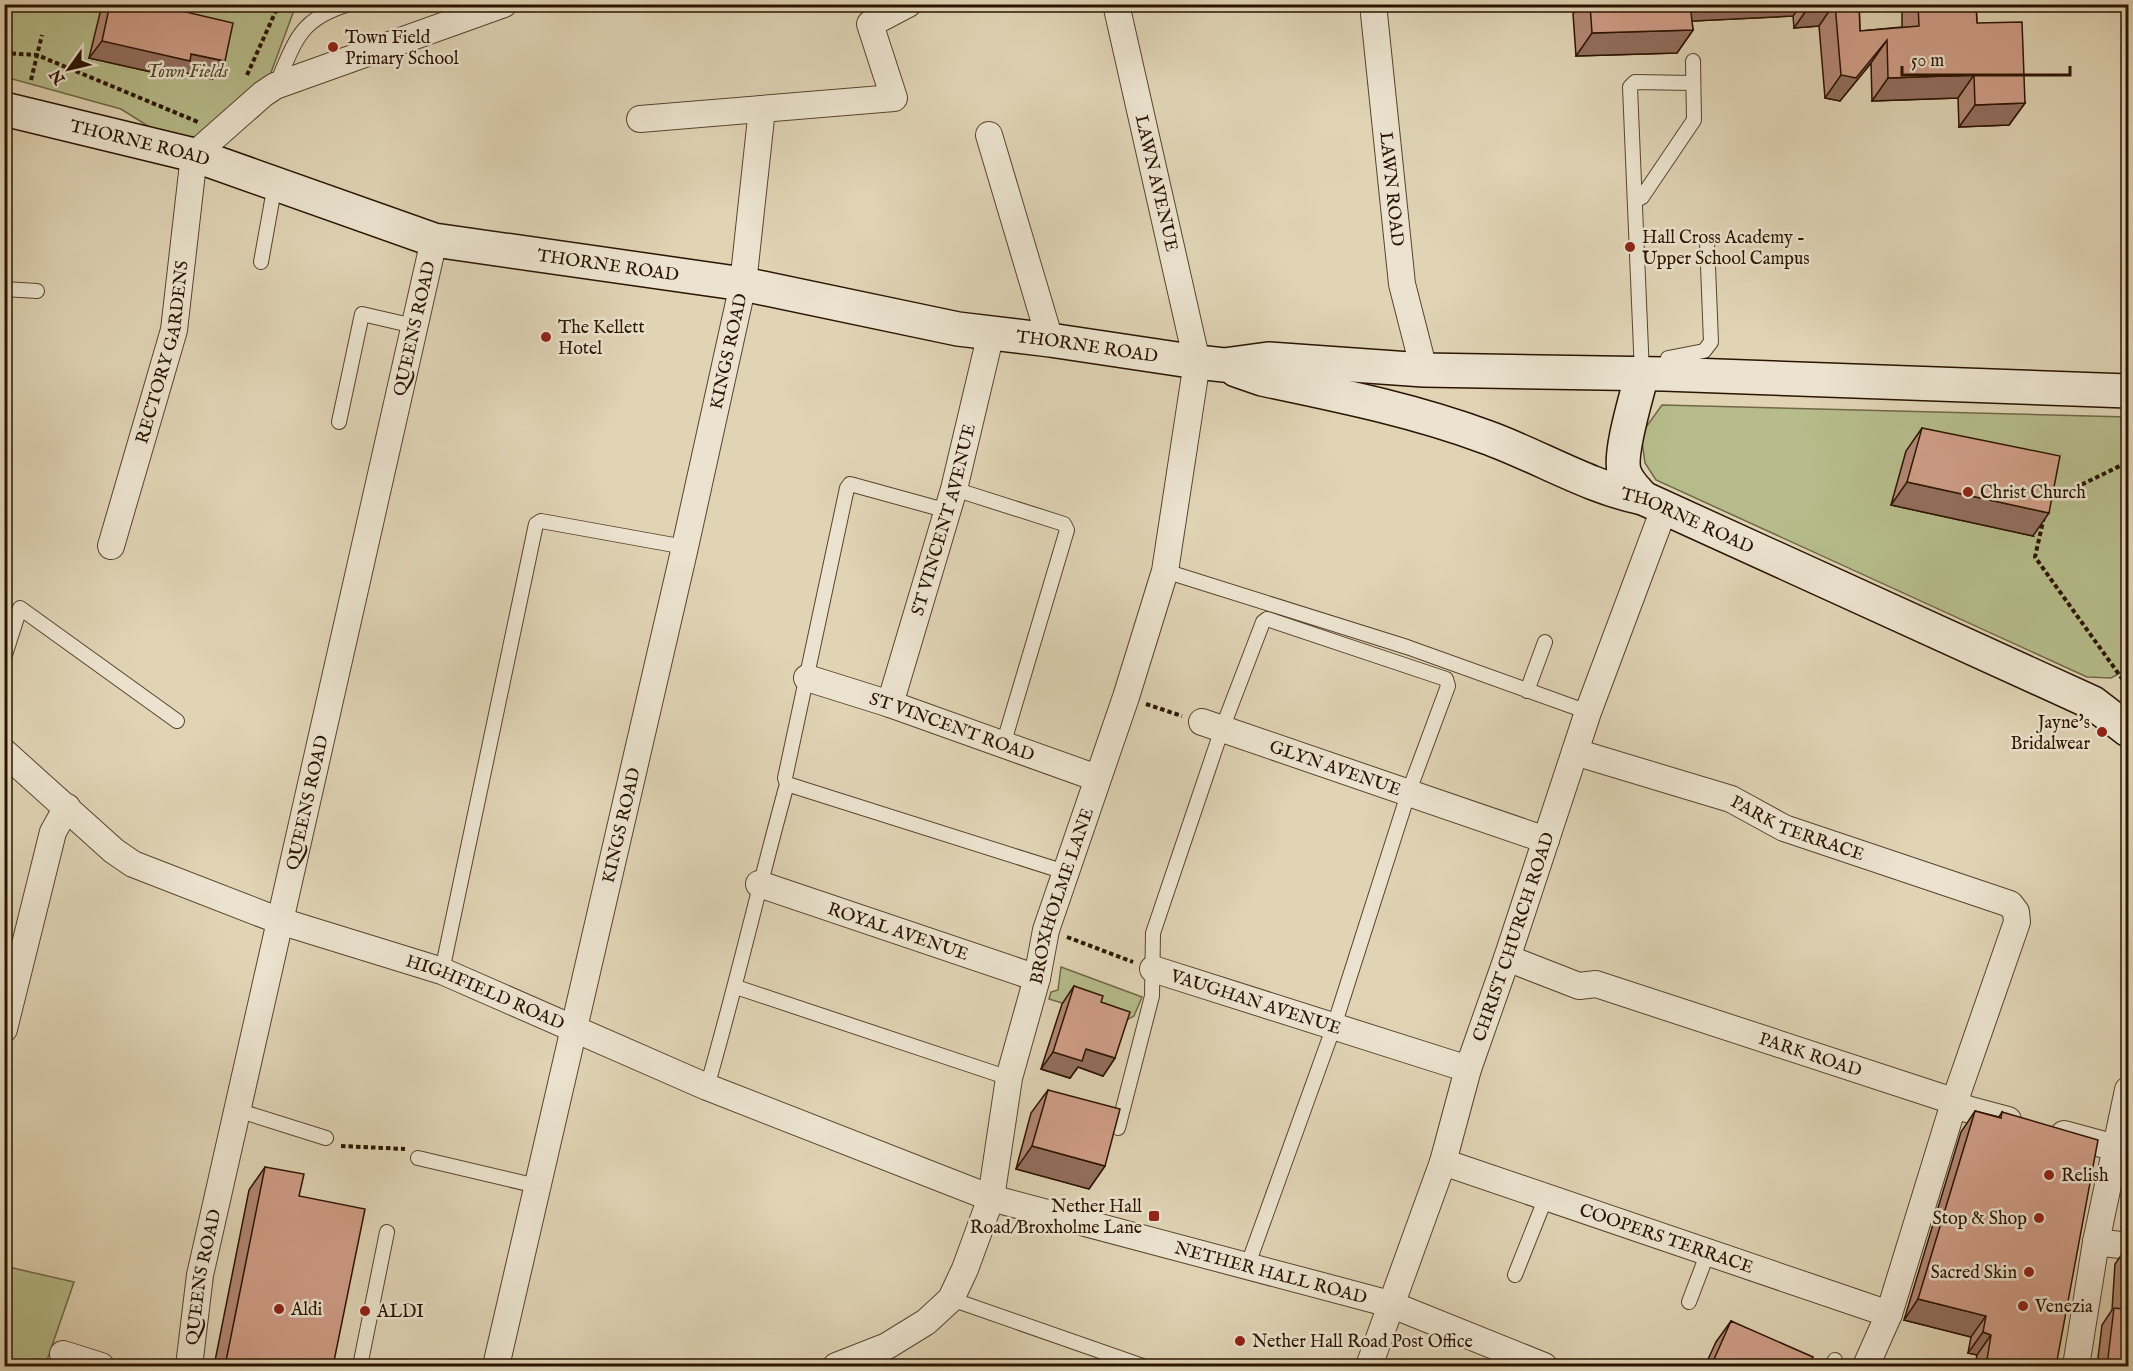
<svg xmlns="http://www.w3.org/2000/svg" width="2133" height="1371" font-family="'IM FELL English',serif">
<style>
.green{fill:#b6bc8b;stroke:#706846;stroke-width:1.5}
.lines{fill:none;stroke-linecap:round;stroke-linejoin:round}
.lane-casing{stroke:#58442d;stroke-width:16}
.street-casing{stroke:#58442d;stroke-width:28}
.secondary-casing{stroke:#2b1400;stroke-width:36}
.path{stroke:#2b1400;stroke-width:4;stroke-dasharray:4.5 3;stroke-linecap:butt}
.lane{stroke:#ebe3cf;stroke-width:14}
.street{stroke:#ebe3cf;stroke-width:26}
.secondary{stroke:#ebe3cf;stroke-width:33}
.wall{fill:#b38875;stroke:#2b1400;stroke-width:1.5}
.shaded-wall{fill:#926f5f;stroke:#2b1400;stroke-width:1.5}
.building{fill:#d09e88;stroke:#2b1400;stroke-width:1.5}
.poi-dot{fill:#8f2418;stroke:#ebe3cf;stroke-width:2}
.labels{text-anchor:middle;stroke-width:5;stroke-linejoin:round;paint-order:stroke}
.poi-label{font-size:18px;fill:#2b1400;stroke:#ebe3cf;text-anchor:start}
.park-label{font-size:18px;font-style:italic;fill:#55462a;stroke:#ebe3cf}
.street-label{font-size:18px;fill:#2b1400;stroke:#ebe3cf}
</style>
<rect width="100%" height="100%" fill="#e0d4b5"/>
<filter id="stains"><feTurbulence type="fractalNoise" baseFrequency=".00333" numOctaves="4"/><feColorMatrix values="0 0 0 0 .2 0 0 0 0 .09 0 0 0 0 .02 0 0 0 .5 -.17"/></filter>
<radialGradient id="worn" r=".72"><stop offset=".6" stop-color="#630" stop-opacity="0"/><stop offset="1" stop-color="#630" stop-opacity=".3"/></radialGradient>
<!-- green -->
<path class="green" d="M4 5H296L263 94 194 155 121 109 5 77Z
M1662 405 2128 417V669L2111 678 2087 677 1656 480 1645 463 1641 434Z
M1061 967 1142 997 1134 1016 1123 1022 1049 999 1051 992 1058 990Z
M4 1266 74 1282 45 1366H33L5 1358Z"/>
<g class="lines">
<!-- lane casing -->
<g class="lane-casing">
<path id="lane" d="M276 85C296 40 299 19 349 4
M1635 201 1642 197 1694 120 1693 61
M261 262 275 184
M4 289 37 291
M1664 372 1668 358 1704 351 1711 342 1707 241
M1642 374 1630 87 1635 82 1692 83
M339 422 362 314 414 326
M954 489 1064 524 1067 530 1003 745
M948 511 850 484 847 488 785 778 787 784 1065 872
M1165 571 1407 647 1588 712
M4 658 20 608 177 721
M1527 691 1545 642
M442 971 536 524 541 521 685 547
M736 987 1009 1078
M707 1087C736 987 759 885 787 784
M237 1110 326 1138
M1118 1128 1152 996 1153 933 1222 729 1263 622 1267 619 1446 679 1448 686 1409 791 1334 1026 1247 1267
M418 1158 537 1186
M1515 1275 1546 1197
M951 1299 1143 1366
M1689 1302 1708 1252
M360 1366 387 1232
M1832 1366 1835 1360"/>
</g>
<!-- street casing -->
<g class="street-casing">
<g id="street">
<path id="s1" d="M1373 4 1402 284 1424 370"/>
<path d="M640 119 894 98 870 24 908 4"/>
<path d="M989 135 1050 340"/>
<path id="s2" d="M111 546 174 330 194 155 263 94 275 86 504 4"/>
<path id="s3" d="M807 678 890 704 1097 778"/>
<path id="s4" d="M890 704 954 489 991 333"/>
<path id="s5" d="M1202 722 1546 840"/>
<path id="s6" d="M4 752 114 851 133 864 280 921 442 971 707 1087 991 1198 1390 1304 1544 1366"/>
<path id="s7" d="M1575 752 1731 799 1784 828 2010 904 2016 912 2017 922 1954 1103 1889 1314 1866 1366"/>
<path id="s8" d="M759 884 1037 978"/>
<path id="s9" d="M1507 958 1579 986 1596 984 1944 1098 1967 1109 2008 1120"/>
<path id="s10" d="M1153 969 1468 1069"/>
<path d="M4 1029 53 832 67 807"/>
<path d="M2064 1134 2116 1148"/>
<path id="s11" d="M1443 1162 1889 1314"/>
<path d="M2096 1242 2128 1246"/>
<path d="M63 1354 101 1366"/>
<path id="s12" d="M189 1366 200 1275 434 240"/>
<path id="s13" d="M496 1366 685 547 743 284 762 109"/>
<path id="s14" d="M836 1366 887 1346 926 1322 951 1299 965 1269 991 1198 1009 1078 1037 978 1046 930 1126 697 1165 571 1197 362 1116 4"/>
<path id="s15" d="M1369 1366 1443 1162 1468 1069 1507 958 1588 712 1664 509"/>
<path d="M2076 1366 2096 1242 2128 1090"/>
</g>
</g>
<!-- secondary casing -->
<g class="secondary-casing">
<g id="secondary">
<path id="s16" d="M4 109 194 155 434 240 743 284 958 329 1050 340 1197 362 1224 365 1268 359 1424 370 1664 374 2128 391"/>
<path id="s17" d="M1236 370 1262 379C1338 395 1413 410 1486 437 1539 456 1588 487 1643 498L2093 703 2128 730"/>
<path d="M1642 374C1637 395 1619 452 1624 471 1627 482 1636 490 1643 498"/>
</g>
</g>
<!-- path -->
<path class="path" d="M4 53 37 55 198 122
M247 75 279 4
M31 80 42 35
M2048 501 2128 462
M2044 517 2035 557 2128 687
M1146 704 1182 716
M1067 937 1133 962
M341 1146 405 1149"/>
<!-- lane -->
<use href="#lane" class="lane"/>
<!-- street -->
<use href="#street" class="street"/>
<!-- secondary -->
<use href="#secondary" class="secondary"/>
</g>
<!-- wall -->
<path class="wall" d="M105 4H152L212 79 182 72 178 78 89 58 100 13Z
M1579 4H1859L1860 31 1902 27V4H1976L1977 23 2025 103 2009 125 1959 127 1958 98 1872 101 1871 63 1840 101 1825 98 1819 26 1794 28 1793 16 1692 21 1693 30 1677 53 1576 56 1573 14Z
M1922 428 2033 536 1891 505 1906 451Z
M1074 986 1101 1002 1115 1058 1103 1076 1078 1067 1070 1078 1041 1069 1062 1004Z
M1048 1090 1105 1166 1089 1189 1016 1169 1031 1113Z
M1975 1111 1999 1117 2002 1112 2056 1366H1975L1977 1355 1968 1353 1971 1337 1904 1320 1961 1132Z
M265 1167 299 1196 333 1366H214L249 1190Z
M2127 1247 2128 1366H2097L2102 1325 2112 1310 2115 1264Z
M1731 1321 1809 1366H1705L1716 1342Z"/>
<!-- shaded-wall -->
<path class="shaded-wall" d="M1686 4H1802L1793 16 1674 22Z
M1834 4 1819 26 1794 28 1810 5Z
M1693 30 1677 53 1576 56 1592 33Z
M1887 40 1871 63 1840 101 1825 98 1841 75Z
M102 41 191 54 225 61 212 79 182 72 178 78 89 58Z
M1974 75 1958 98 1872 101 1888 78Z
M2025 103 2009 125 1959 127 1975 105Z
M1907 482 2049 513 2033 536 1891 505Z
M1086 1049 1115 1058 1103 1076 1078 1067 1070 1078 1041 1069 1053 1052Z
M1032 1146 1105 1166 1089 1189 1016 1169Z
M1918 1299 1986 1316 1971 1337 1904 1320Z
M1983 1332 1991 1335 1977 1355 1968 1353Z"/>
<!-- building -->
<path class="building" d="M110 4H152L233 23 225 61 191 54 190 61 102 41Z
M1590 4H1690L1693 30 1592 33Z
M1835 4H1859L1860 31 1919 26 1918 4H1976L1977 23 2022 22 2025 103 1975 105 1974 75 1888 78 1887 40 1856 78 1841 75Z
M1922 428 2060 456 2049 513 1907 482Z
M1074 986 1103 996 1101 1002 1130 1012 1115 1058 1086 1049 1082 1061 1053 1052Z
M1048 1090 1120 1109 1105 1166 1032 1146Z
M1975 1111 2001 1118 2002 1112 2098 1140 2056 1366H1986L1991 1335 1983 1332 1986 1316 1918 1299Z
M265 1167 304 1174 299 1196 365 1209 333 1366H225Z
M2127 1247H2128V1366H2107L2114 1308 2123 1309Z
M1731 1321 1813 1357 1809 1366H1711Z"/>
<!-- markers -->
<g class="poi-dot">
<circle cx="333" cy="47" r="6"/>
<circle cx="1630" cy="247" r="6"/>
<circle cx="546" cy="337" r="6"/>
<circle cx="1968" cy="492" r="6"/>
<circle cx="2102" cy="732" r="6"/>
<circle cx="2049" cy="1175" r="6"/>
<rect x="1148" y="1210" width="12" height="12" rx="3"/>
<circle cx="2039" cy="1218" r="6"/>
<circle cx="2029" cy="1272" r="6"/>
<circle cx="2023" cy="1306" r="6"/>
<circle cx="279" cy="1309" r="6"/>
<circle cx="365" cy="1311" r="6"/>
<circle cx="1240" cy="1341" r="6"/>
</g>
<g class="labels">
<!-- poi labels -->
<g class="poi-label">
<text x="345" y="43">Town Field<tspan x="345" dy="21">Primary School</tspan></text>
<text x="1642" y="243">Hall Cross Academy -<tspan x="1642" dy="21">Upper School Campus</tspan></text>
<text x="558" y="333">The Kellett<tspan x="558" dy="21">Hotel</tspan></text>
<text x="1980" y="498">Christ Church</text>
<text x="2090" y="728" text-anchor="end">Jayne's<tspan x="2090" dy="21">Bridalwear</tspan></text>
<text x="2061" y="1181">Relish</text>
<text x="1142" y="1212" text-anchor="end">Nether Hall<tspan x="1142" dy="21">Road/Broxholme Lane</tspan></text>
<text x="2027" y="1224" text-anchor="end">Stop &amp; Shop</text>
<text x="2017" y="1278" text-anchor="end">Sacred Skin</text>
<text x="2035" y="1312">Venezia</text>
<text x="291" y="1315">Aldi</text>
<text x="377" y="1317">ALDI</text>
<text x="1252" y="1347">Nether Hall Road Post Office</text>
</g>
<!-- park labels -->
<g class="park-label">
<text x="187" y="77">Town Fields</text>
</g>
<!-- street labels -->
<g class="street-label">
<text dy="6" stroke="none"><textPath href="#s16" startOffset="140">THORNE ROAD</textPath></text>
<text transform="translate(1157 183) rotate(77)" y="6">LAWN AVENUE</text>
<text dy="6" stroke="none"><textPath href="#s1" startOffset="186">LAWN ROAD</textPath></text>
<text dy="6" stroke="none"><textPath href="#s16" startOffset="626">THORNE ROAD</textPath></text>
<text dy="6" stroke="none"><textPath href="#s12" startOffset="1062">QUEENS ROAD</textPath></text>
<text dy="6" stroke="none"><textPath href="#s16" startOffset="1112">THORNE ROAD</textPath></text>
<text dy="6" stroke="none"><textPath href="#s13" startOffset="1041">KINGS ROAD</textPath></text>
<text dy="6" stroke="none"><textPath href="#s2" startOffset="201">RECTORY GARDENS</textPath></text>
<text dy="6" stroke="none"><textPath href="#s4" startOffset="192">ST VINCENT AVENUE</textPath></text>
<text dy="6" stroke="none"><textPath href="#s17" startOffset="477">THORNE ROAD</textPath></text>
<text dy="6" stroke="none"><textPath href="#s3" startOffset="153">ST VINCENT ROAD</textPath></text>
<text dy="6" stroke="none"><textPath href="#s5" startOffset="141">GLYN AVENUE</textPath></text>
<text dy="6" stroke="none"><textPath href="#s12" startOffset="576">QUEENS ROAD</textPath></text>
<text dy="6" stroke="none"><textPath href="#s13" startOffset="555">KINGS ROAD</textPath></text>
<text dy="6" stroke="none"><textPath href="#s7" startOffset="236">PARK TERRACE</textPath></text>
<text dy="6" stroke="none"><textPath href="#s14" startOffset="554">BROXHOLME LANE</textPath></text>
<text dy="6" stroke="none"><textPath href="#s8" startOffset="147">ROYAL AVENUE</textPath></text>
<text dy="6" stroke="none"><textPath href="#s15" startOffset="453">CHRIST CHURCH ROAD</textPath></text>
<text dy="6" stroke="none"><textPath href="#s6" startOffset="546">HIGHFIELD ROAD</textPath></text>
<text dy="6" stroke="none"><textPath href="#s10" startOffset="108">VAUGHAN AVENUE</textPath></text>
<text dy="6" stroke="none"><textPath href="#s9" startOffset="320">PARK ROAD</textPath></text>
<text dy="6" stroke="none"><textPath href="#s11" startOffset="236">COOPERS TERRACE</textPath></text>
<text dy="6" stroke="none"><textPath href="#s6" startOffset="1382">NETHER HALL ROAD</textPath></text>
<text dy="6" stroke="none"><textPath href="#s12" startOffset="90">QUEENS ROAD</textPath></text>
</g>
</g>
<!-- margin -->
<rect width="2133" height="1371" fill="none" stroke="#e0d4b5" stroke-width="24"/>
<rect x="6" y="6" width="2121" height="1359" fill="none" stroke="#2b1400" stroke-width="3"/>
<rect x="12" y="12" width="2109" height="1347" fill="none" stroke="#2b1400" stroke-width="1.5"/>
<!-- north arrow -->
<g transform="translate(69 69) rotate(236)" stroke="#ebe3cf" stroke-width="4.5" paint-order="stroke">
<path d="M0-4.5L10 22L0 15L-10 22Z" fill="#2b1400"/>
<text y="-9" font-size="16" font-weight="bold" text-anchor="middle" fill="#2b1400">N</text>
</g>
<!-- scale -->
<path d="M1902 66v9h168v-9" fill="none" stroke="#2b1400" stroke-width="3"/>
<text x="1911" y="66" font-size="18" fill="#2b1400" stroke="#ebe3cf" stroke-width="4.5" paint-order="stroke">50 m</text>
<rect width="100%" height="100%" filter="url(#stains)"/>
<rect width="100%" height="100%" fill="url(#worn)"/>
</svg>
